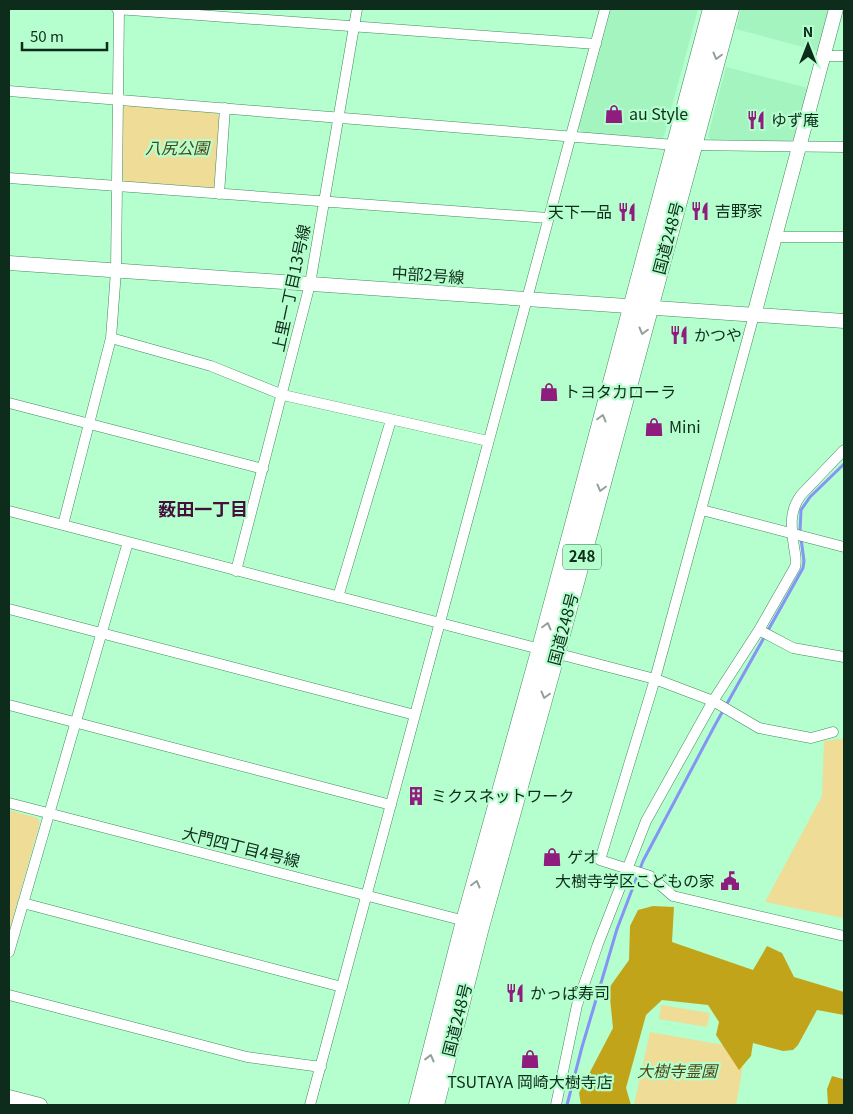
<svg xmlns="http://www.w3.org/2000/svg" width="853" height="1114" font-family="Georgia,'Noto Sans JP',serif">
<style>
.built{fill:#a4f4c0}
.green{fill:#eedc97}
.forest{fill:#c2a41b}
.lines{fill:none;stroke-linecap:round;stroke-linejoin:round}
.stream{stroke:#8594f5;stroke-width:3}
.minor-casing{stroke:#438a5f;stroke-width:11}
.tertiary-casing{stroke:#438a5f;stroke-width:15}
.trunk-casing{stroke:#438a5f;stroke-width:19}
.minor{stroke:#fff;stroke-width:10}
.tertiary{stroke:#fff;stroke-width:14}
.trunk{stroke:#fff;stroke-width:18}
.oneway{stroke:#93a098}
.labels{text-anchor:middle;stroke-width:4.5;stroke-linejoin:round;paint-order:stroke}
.shield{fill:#b5fece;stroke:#406b51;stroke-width:1}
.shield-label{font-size:15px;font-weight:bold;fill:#0e2c1b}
.poi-label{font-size:16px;fill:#0e2c1b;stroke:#b5fece;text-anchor:start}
.park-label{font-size:16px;font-style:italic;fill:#514513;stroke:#b5fece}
.street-label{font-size:16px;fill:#0e2c1b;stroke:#b5fece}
.neighbourhood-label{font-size:18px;font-weight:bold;fill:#450f3c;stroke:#b5fece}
</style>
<rect width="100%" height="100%" fill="#b5fece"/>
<!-- built -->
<path class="built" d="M611 9H698L664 136 661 138 582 133 579 127Z
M741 9H830L818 51 736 29Z
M726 67 808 88 795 139 791 141 711 140 708 136Z"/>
<!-- green -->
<path class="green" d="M126 105 216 113 221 117 217 185 212 189 125 182 123 179V107Z
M838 739H844V918L765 902 822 796 824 741Z
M9 810 37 818 40 822 9 932Z
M661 1005 710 1013 707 1027 659 1019Z
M650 1032 746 1049 736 1105H634Z"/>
<!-- forest -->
<path class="forest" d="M653 906 674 907 672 942 753 970 767 946 782 953 794 977 844 992V1015L817 1010 798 1045 793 1050 783 1051 753 1043 751 1056 739 1070 716 1035 719 1022 708 1005 662 1000 646 1015 626 1088 631 1105H581L579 1093 613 1028 609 988 629 960 630 926 638 910Z
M832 1076 843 1079 844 1081V1105H828L827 1089Z"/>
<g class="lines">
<!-- stream -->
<path class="stream" d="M567 1105 582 1047 617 929 643 861 715 725 803 568 804 561 800 531 801 510 810 497 844 464"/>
<!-- minor casing -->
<g class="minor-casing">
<path id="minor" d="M117 9 596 44
M823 56H844
M9 91 675 145
M692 145 844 147
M9 178 548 218
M219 194 225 108
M774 237H844
M754 315 655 679 600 860 650 876 673 896 844 936
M111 338 211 366 283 395 488 441
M9 403 263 469
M702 510 844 547
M9 511 655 679 713 701 759 728 811 738 833 732
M63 525 111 338 116 271 119 9
M236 571 310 284 357 9
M338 597 391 420
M9 609 415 715
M759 630 793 648 844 657
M9 705 391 805
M9 803 465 921
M23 903 342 987
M9 952 128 542
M9 995 247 1057 321 1067
M310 1105 605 9
M556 1105 577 1005 598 944 646 821 713 701 759 630 795 567C797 560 795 554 794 547 791 527 789 511 801 495L844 450"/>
</g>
<!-- tertiary casing -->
<g class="tertiary-casing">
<path id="tertiary" d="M9 263 844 321
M754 315 836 9
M9 1097 40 1105"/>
</g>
<!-- trunk casing -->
<g class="trunk-casing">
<path id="trunk" d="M418 1105 465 921 541 648 712 9
M435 1105 480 927 556 653 730 9"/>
</g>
<!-- minor -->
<use href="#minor" class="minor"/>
<!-- tertiary -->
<use href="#tertiary" class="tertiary"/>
<!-- trunk -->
<use href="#trunk" class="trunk"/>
</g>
<!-- one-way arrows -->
<defs><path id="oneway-chevron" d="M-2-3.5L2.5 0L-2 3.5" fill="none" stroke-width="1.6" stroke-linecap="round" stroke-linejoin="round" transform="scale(1.25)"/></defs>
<g class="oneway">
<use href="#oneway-chevron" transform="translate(717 56) rotate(105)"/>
<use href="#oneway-chevron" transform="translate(643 331) rotate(105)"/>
<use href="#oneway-chevron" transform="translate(602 418) rotate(-75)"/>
<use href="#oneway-chevron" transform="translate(601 488) rotate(105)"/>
<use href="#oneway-chevron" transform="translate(547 626) rotate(-75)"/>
<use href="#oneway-chevron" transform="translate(545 695) rotate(105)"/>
<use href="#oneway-chevron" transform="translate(476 884) rotate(-75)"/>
<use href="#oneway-chevron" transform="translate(430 1058) rotate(-76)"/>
</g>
<!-- icons -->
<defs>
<g id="shop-bare" transform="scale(1.5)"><path d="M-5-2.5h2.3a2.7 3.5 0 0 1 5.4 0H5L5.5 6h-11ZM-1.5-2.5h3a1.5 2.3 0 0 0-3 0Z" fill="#8f1d7e" stroke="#b5fece" stroke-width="2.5" paint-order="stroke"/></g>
<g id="restaurant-bare" transform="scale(1.5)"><path d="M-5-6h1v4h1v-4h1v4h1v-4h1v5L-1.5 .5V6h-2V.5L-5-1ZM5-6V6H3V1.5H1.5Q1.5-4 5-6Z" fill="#8f1d7e" stroke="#b5fece" stroke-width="2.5" paint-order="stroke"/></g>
<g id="building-bare" transform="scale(1.5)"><path d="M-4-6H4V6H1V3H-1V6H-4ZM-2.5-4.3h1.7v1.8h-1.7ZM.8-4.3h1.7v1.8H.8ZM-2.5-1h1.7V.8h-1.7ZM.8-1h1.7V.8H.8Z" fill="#8f1d7e" stroke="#b5fece" stroke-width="2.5" paint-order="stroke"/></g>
<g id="civic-bare" transform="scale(1.5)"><path d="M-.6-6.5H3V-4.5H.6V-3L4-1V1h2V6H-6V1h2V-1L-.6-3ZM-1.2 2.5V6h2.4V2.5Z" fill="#8f1d7e" stroke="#b5fece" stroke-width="2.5" paint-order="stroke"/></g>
</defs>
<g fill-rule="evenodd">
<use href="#shop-bare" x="614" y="114"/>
<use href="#restaurant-bare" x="756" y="120"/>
<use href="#restaurant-bare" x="700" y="211"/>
<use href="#restaurant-bare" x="627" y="212"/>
<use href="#restaurant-bare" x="679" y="335"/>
<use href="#shop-bare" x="549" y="392"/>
<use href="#shop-bare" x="654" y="427"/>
<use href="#building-bare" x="416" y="796"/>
<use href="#shop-bare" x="552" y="857"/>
<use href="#civic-bare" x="730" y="881"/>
<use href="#restaurant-bare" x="515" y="993"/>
<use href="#shop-bare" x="530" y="1059"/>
</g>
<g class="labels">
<!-- shield labels -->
<rect class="shield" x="563" y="544.5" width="38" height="25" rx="4"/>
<g class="shield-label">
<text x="582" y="562">248</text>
</g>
<!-- poi labels -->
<g class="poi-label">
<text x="629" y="120">au Style</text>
<text x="771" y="126">ゆず庵</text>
<text x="715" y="217">吉野家</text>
<text x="612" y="218" text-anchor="end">天下一品</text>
<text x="694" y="341">かつや</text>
<text x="564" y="398">トヨタカローラ</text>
<text x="669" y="433">Mini</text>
<text x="431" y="802">ミクスネットワーク</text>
<text x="567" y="863">ゲオ</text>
<text x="715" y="887" text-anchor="end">大樹寺学区こどもの家</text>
<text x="530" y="999">かっぱ寿司</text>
<text x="530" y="1088" text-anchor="middle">TSUTAYA 岡崎大樹寺店</text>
</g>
<!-- park labels -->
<g class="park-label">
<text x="177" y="154">八尻公園</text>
<text x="677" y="1077">大樹寺霊園</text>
</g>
<!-- street labels -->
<g class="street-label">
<text transform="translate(668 238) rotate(-75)" y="6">国道248号</text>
<text transform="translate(428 275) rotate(4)" y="6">中部2号線</text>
<text transform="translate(291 288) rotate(-78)" y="6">上里一丁目13号線</text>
<text transform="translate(563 629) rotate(-75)" y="6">国道248号</text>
<text transform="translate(241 847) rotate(14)" y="6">大門四丁目4号線</text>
<text transform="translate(457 1020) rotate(-76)" y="6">国道248号</text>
</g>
<!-- neighbourhood labels -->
<g class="neighbourhood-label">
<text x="203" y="516">薮田一丁目</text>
</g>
</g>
<!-- border -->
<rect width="853" height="1114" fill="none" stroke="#0e2c1b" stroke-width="20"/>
<!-- north arrow -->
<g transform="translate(808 45)" stroke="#b5fece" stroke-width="4" paint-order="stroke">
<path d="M0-4L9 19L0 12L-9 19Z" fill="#0e2c1b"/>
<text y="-8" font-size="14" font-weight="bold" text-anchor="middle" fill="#0e2c1b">N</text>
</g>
<!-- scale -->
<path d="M22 42v8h85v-8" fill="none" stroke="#0e2c1b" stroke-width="2.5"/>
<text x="30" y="42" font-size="15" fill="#0e2c1b" stroke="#b5fece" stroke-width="4" paint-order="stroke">50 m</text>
</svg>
